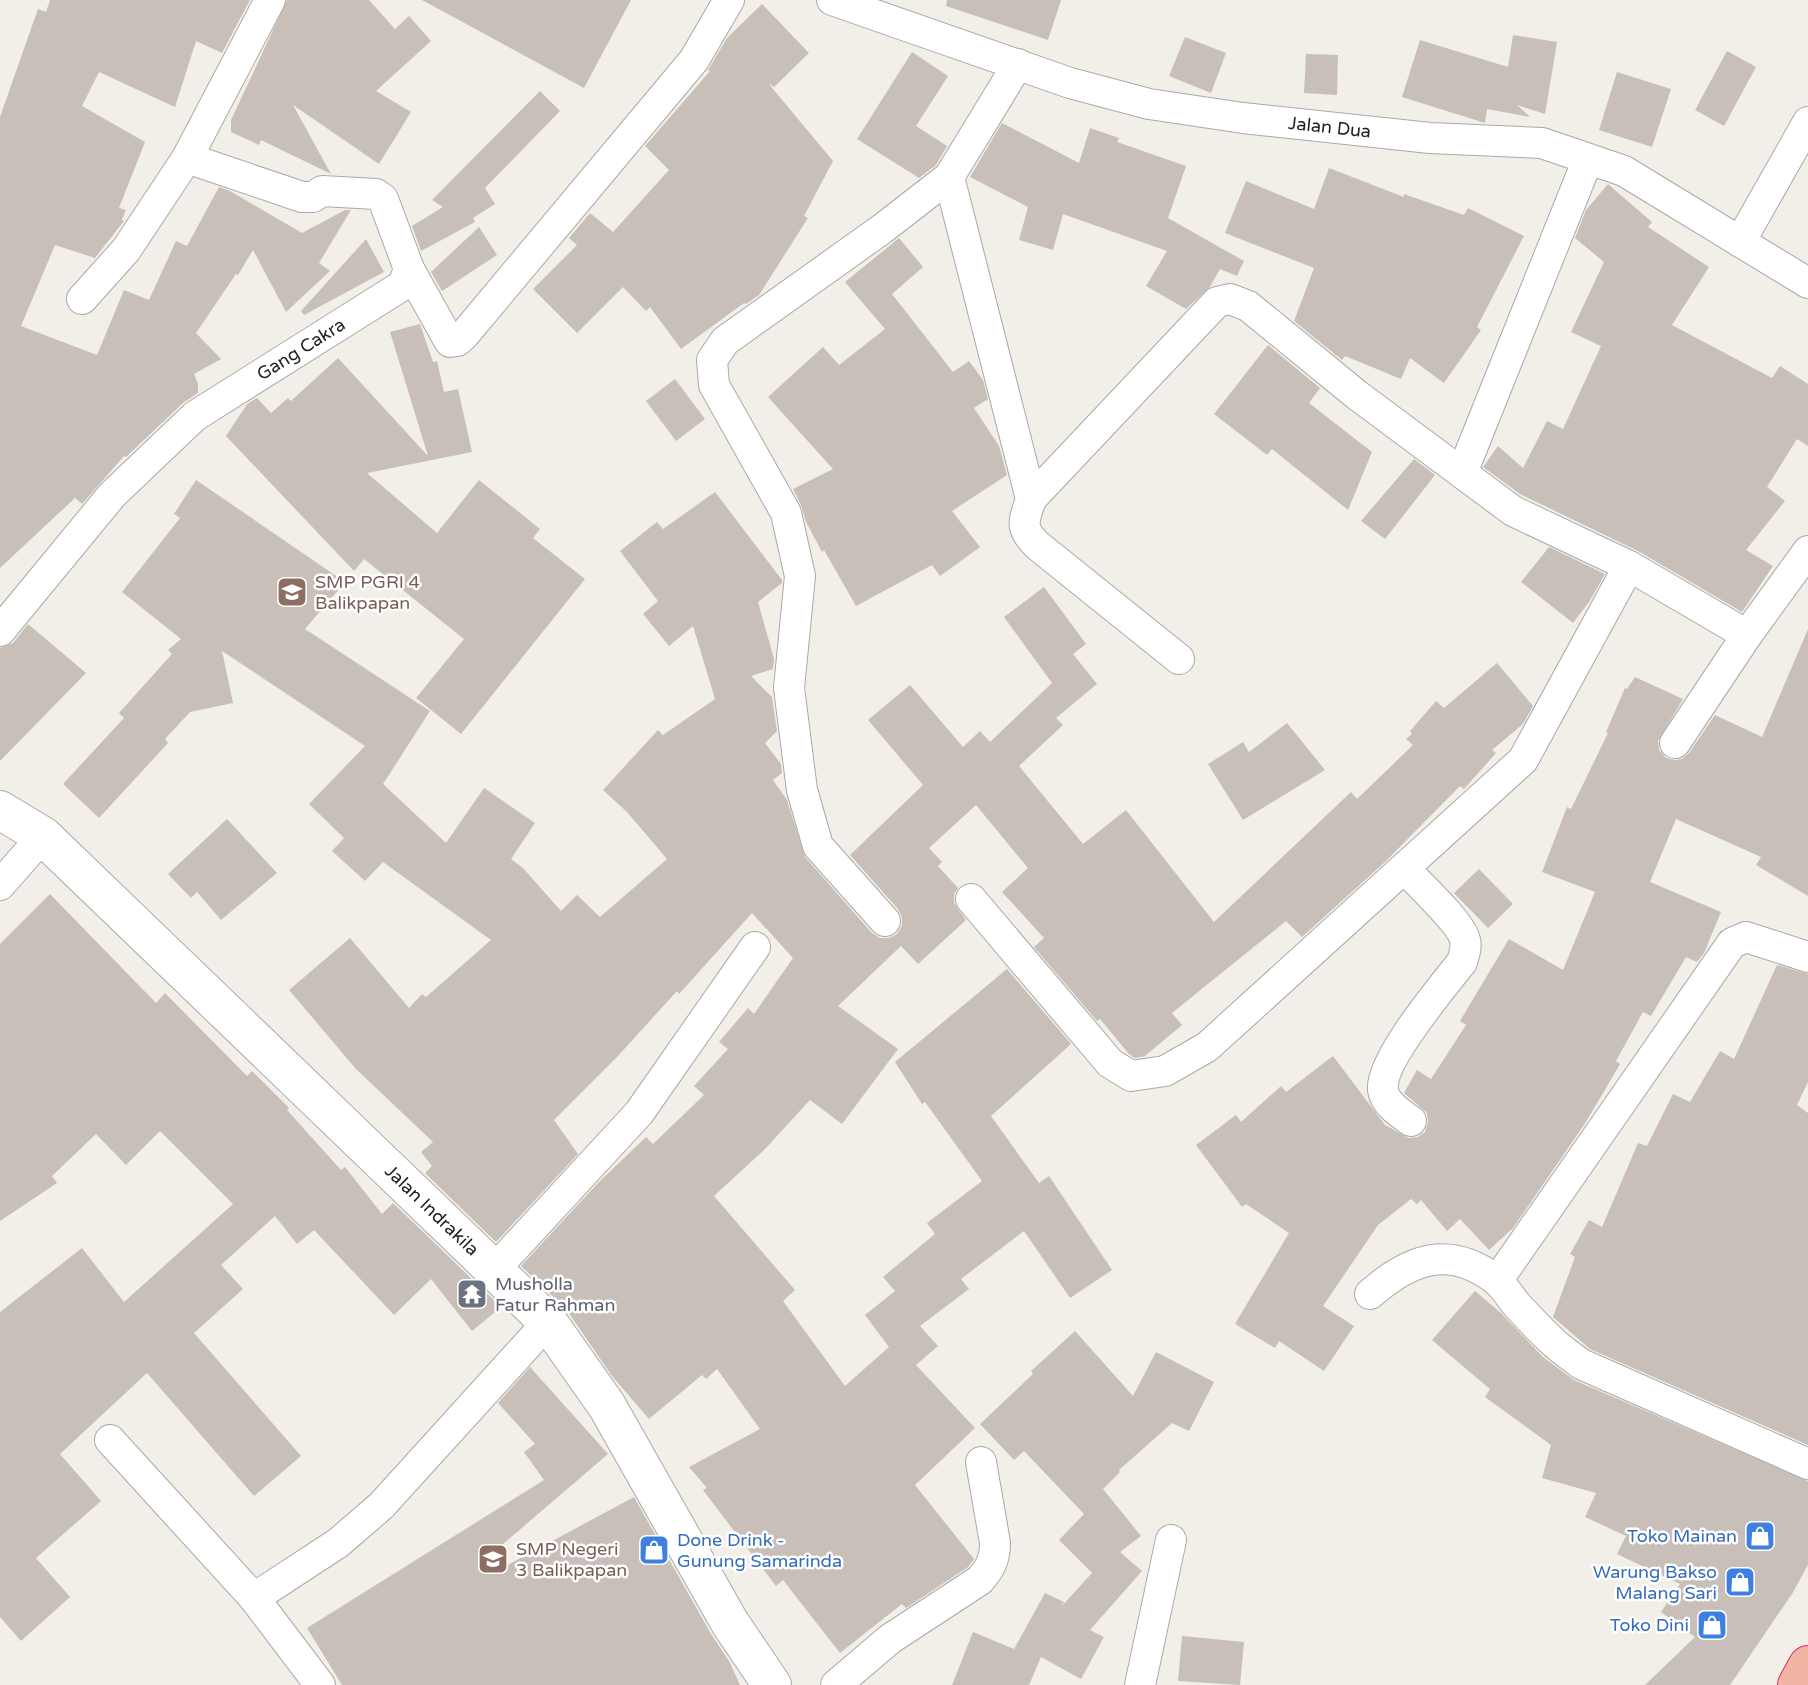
<svg xmlns="http://www.w3.org/2000/svg" width="1808" height="1685" font-family="'Varela Round',sans-serif">
<style>
.building{fill:#c7bfb8}
.lines{fill:none;stroke-linecap:round;stroke-linejoin:round}
.minor-casing{stroke:#a9a9a9;stroke-width:32}
.tertiary-casing{stroke:#a9a9a9;stroke-width:40}
.trunk-casing{stroke:#dc2a67;stroke-width:40}
.minor{stroke:#fff;stroke-width:30}
.tertiary{stroke:#fff;stroke-width:38}
.trunk{stroke:#f2b4a3;stroke-width:38}
.labels{text-anchor:middle;stroke-width:5;stroke-linejoin:round;paint-order:stroke}
.street-label{font-size:18px;fill:#222;stroke:#fff}
.education-label{font-size:18px;fill:#785e54;stroke:#fff;text-anchor:start}
.worship-label{font-size:18px;fill:#5b616d;stroke:#fff;text-anchor:start}
.shop-label{font-size:18px;fill:#366cbe;stroke:#fff;text-anchor:end}
</style>
<rect width="100%" height="100%" fill="#f2efe9"/>
<!-- building -->
<path class="building" d="M50 0H250L222 53 196 41 175 107 99 72 82 106 145 142 119 208 126 210 122 220 124 221 95 258 55 245 21 326 97 355 124 290 149 300 176 241 187 246 219 187 230 191 302 233 345 210H351L319 263 330 271 286 312 253 250 238 275 236 274 196 333 221 359 194 374 198 384V393L183 403 126 457 124 456 82 504 75 498 0 568V117L38 9 46 12Z
M287 0H369L395 29 409 16 431 41 376 91 411 112 379 164 293 105 331 174 261 140 259 145 231 132V120Z
M422 0H631L584 88Z
M947 0H1061L1048 40 946 6Z
M762 4 809 53 774 87 768 83 833 161 804 216 808 218 759 295 746 304 744 303 681 349 650 307 646 311 623 287 577 333 533 289 577 245 569 238 590 213 613 232 669 170 645 146 710 71 708 70 727 38Z
M1513 35 1557 42 1545 114 1517 105 1530 117 1487 109 1485 123 1402 97 1420 40 1508 67Z
M1185 37 1226 53 1211 93 1169 76Z
M1727 51 1756 67 1724 126 1695 110Z
M912 52 948 76 916 126 947 146 936 165 919 178 857 139Z
M1306 54 1338 55 1337 95 1304 93Z
M1617 72 1671 89 1652 147 1599 130Z
M540 91 560 111 485 188 495 204 473 218 475 222 421 251 412 226 443 207 432 200Z
M1002 123 1079 163 1090 128 1119 138 1117 142 1186 166 1168 218 1244 261 1237 276 1220 269 1210 287 1186 309 1146 286 1167 251 1063 214 1053 250 1019 240 1028 207 970 177Z
M1329 168 1404 197V194L1464 215 1468 208 1524 236 1477 327 1481 330 1444 383 1410 358 1401 379 1345 356 1342 360 1294 321 1314 268 1225 233 1246 181 1314 209Z
M1608 184 1652 222 1648 227 1709 267 1672 325 1772 378 1780 366 1808 384V446L1797 439 1767 487 1785 501 1746 550 1773 566 1742 612 1638 551 1520 494 1483 467 1498 446 1523 468 1547 421 1563 429 1601 346 1571 332 1604 262 1575 238 1586 210Z
M479 227 497 255 442 291 431 272Z
M899 238 923 267 892 294 953 372 969 361 983 380 988 399 974 408 999 446 1007 475 952 511 980 547 940 576 932 565 856 606 824 550 822 552 806 522 801 505 793 489 833 469 768 397 823 347 839 365 885 329 845 282Z
M366 239 384 272 304 315 301 311Z
M420 324 433 362 437 361 444 392 458 389 472 452 367 473 437 533 479 480 540 529 533 538 585 579 461 734 416 698 464 639 364 559 354 571 226 436 247 404 257 398 271 413 288 398 291 401 338 358 428 456 390 332Z
M1268 345 1320 388 1309 403 1372 452 1348 510 1272 449 1267 455 1214 414Z
M675 379 705 419 676 441 646 401Z
M1414 459 1435 475 1385 539 1361 521Z
M196 480 345 582 305 629 430 711 383 784 446 843 484 788 535 823 511 859 523 868 561 911 577 895 600 917 667 859 627 812 603 790 658 730 663 735 715 699 693 626 669 646 643 614 658 601 620 551 657 522 663 529 715 492 782 580V583L758 602 774 659 773 669 751 676 772 697 777 731 765 743 781 764 782 773 773 780 787 800 805 857 872 933 880 938H889L897 934 902 926V917L898 909 850 855 923 785 868 720 910 685 963 747 980 731 990 742 1052 683 1004 617 1044 587 1086 644 1073 654 1097 684 1056 718 1063 725 1019 766 1083 844 1126 810 1214 922 1351 792 1357 799 1413 745 1406 739 1412 734 1410 731 1436 701 1444 708 1497 663 1533 706 1523 724 1492 750 1496 753 1464 789 1460 786 1386 861 1302 937 1286 921 1172 1013 1182 1025 1145 1056 1135 1058 1129 1054 1100 1019 1097 1021 1034 947 1044 938 1002 892 1028 868 976 805 929 848 942 862 938 866 958 888 954 894V903L966 920 918 964 901 946 838 1006 898 1049 842 1124 810 1100 765 1149 714 1196 795 1290 783 1301 845 1386 889 1347 865 1315 895 1291 883 1277 935 1234 927 1223 982 1181 925 1102 922 1104 895 1062 1007 969 1071 1044 991 1116 1039 1183 1049 1176 1112 1270 1070 1298 1024 1231 961 1279 969 1289 920 1326 938 1346 916 1365 975 1428 915 1485 974 1559 968 1567 906 1608 902 1604 840 1653 783 1580 776 1586 703 1490 707 1488 689 1467 760 1429 717 1369 706 1379 702 1375 649 1419 612 1376 566 1309 521 1266 598 1183 646 1137 653 1144 704 1095 694 1086 728 1049 719 1042 748 1008 754 1014 793 958 752 913 679 994 677 991 617 1057 554 1120 578 1154 496 1242 425 1173 432 1166 421 1152 433 1142 356 1069 289 990 350 938 409 1008 422 994 426 997 491 940 383 862 365 881 332 851 344 838 309 804 365 746 222 651 233 703 190 712 165 739 168 743 99 818 63 784 124 718 119 713 172 654 168 650 181 639 122 592 180 518 174 514Z
M1549 547 1605 574 1589 602 1573 623 1521 582Z
M28 624 86 673 0 761V648L13 643Z
M1808 629V896L1756 865 1761 857 1676 819 1650 882 1721 912 1704 953 1697 962 1686 957 1651 1016 1643 1012 1616 1061 1620 1064 1606 1088 1584 1125 1513 1228 1489 1250 1460 1219 1447 1231 1421 1200 1417 1204 1411 1199 1378 1225 1323 1306 1354 1326 1324 1371 1279 1341 1275 1348 1235 1324 1289 1233 1246 1204 1242 1207 1196 1145 1236 1115 1241 1122 1281 1086 1286 1092 1333 1056 1385 1125 1409 1138 1418 1137 1425 1132 1428 1122 1427 1113 1404 1093 1417 1070 1431 1079 1466 1025 1460 1021 1509 939 1563 970 1595 892 1542 872 1567 807 1571 809 1608 733 1606 732 1625 688 1627 689 1635 677 1683 699 1658 741 1659 750 1666 758 1675 760 1682 759 1689 753 1715 715 1762 737Z
M1287 723 1325 770 1243 820 1208 764 1243 742 1249 752Z
M227 819 277 873 221 920 197 892 191 898 168 874Z
M1479 869 1513 904 1488 928 1454 893Z
M50 894 156 1003 165 993 247 1076 252 1071 289 1108 287 1110 341 1170 345 1167 382 1214 393 1203 501 1307 472 1331 431 1279 394 1315 314 1230 297 1244 275 1216 221 1265 243 1289 194 1333 301 1456 254 1496 147 1373 60 1454 101 1501 36 1558 70 1597 21 1641 0 1617V1312L82 1248 124 1302 233 1204 160 1131 126 1165 96 1134 52 1176 57 1183 0 1221V944Z
M1777 965 1808 974V1082L1797 1105 1808 1113V1445L1590 1349 1553 1317 1575 1257 1570 1254 1589 1220 1602 1227 1638 1143 1647 1146 1673 1094 1690 1102 1720 1051 1734 1059Z
M1475 1291 1501 1313 1543 1357 1574 1380 1808 1481V1565L1792 1594 1730 1685H1645L1695 1637 1661 1612 1680 1584 1617 1554 1626 1536 1585 1517 1596 1493 1542 1478 1551 1445 1485 1397 1490 1389 1432 1340Z
M1075 1331 1133 1396 1156 1352 1214 1382 1189 1431 1172 1423 1119 1470 1120 1472 1103 1489 1141 1536 1120 1552 1142 1571 1090 1630 1104 1637 1081 1679 1041 1657 1029 1685H952L973 1632 1014 1649 1045 1593 1064 1602 1061 1607 1092 1573 1059 1540 1084 1514 1024 1451 1014 1460 980 1424 1033 1374 1031 1371Z
M530 1367 608 1454 482 1562 491 1574 634 1497 711 1634 729 1661 740 1685H342L307 1628 544 1480 524 1452 535 1444 498 1403Z
M1182 1636 1244 1642 1240 1685 1178 1681Z"/>
<g class="lines">
<!-- minor casing -->
<g class="minor-casing">
<g id="minor">
<path id="s1" d="M832 0 1070 83 1149 104 1243 118 1430 138 1542 143 1624 171 1808 283"/>
<path d="M1018 64 949 177 1031 499C1024 521 1019 527 1037 545L1179 659"/>
<path d="M1740 242 1808 122"/>
<path d="M409 269 447 337 450 342 457 341 464 335 694 60 729 0"/>
<path d="M82 299 126 250 187 158 270 0"/>
<path d="M1462 473 1588 159"/>
<path d="M1031 499 1217 302 1230 299 1248 306 1357 395 1513 511 1629 566 1747 635"/>
<path id="s2" d="M0 631 112 495 195 416 403 285 409 269 383 199 376 194 322 191 313 197H302L187 158"/>
<path d="M1675 743 1747 635 1808 551"/>
<path d="M1405 869C1418 883 1462 924 1465 940 1467 948 1464 954 1462 962 1443 986 1379 1062 1383 1090 1385 1104 1400 1113 1411 1121"/>
<path d="M0 885 43 836"/>
<path d="M971 899 1110 1063 1131 1076 1165 1071 1207 1047 1523 760 1629 566"/>
<path d="M885 921 818 846 802 790 789 688 800 576 786 513 714 385 712 360 725 341 882 229 949 177"/>
<path d="M493 1271 639 1113 755 947"/>
<path d="M1497 1281 1732 943 1746 937 1808 957"/>
<path d="M1370 1294C1410 1259 1449 1244 1496 1280 1504 1286 1510 1297 1517 1305 1528 1317 1539 1329 1551 1340 1560 1349 1571 1356 1581 1364L1808 1464"/>
<path d="M110 1440 254 1598 338 1543 381 1506 548 1322"/>
<path d="M254 1598 320 1685"/>
<path d="M836 1685 890 1639 980 1580C990 1568 995 1560 995 1543L981 1462"/>
<path d="M1140 1685 1171 1540"/>
</g>
</g>
<!-- tertiary casing -->
<g class="tertiary-casing">
<g id="tertiary">
<path id="s3" d="M0 810 43 836 548 1322 607 1406 730 1623 772 1685"/>
</g>
</g>
<!-- trunk casing -->
<g class="trunk-casing">
<path id="trunk" d="M1797 1685 1808 1665"/>
</g>
<!-- minor -->
<use href="#minor" class="minor"/>
<!-- tertiary -->
<use href="#tertiary" class="tertiary"/>
<!-- trunk -->
<use href="#trunk" class="trunk"/>
</g>
<!-- icons -->
<defs>
<g id="school-square" transform="scale(1.575)"><rect x="-9" y="-9" width="18" height="18" rx="4" fill="#8d6e63" stroke="#fff"/><path d="M0-5L7-2L0 1L-7-2ZM-4 1L0 2.5L4 1V4Q0 6-4 4Z" fill="#fff"/></g>
<g id="temple-square" transform="scale(1.575)"><rect x="-9" y="-9" width="18" height="18" rx="4" fill="#6b7280" stroke="#fff"/><path d="M0-6L5-2H3V0L6.5 2.5H4V6H1.5V3h-3V6H-4V2.5H-6.5L-3 0V-2H-5Z" fill="#fff"/></g>
<g id="shop-square" transform="scale(1.575)"><rect x="-9" y="-9" width="18" height="18" rx="4" fill="#3f7fe0" stroke="#fff"/><path d="M-5-2.5h2.3a2.7 3.5 0 0 1 5.4 0H5L5.5 6h-11ZM-1.5-2.5h3a1.5 2.3 0 0 0-3 0Z" fill="#fff"/></g>
</defs>
<g fill-rule="evenodd">
<use href="#school-square" x="292" y="592"/>
<use href="#temple-square" x="472" y="1294"/>
<use href="#shop-square" x="1760" y="1536"/>
<use href="#shop-square" x="654" y="1550"/>
<use href="#school-square" x="493" y="1559"/>
<use href="#shop-square" x="1740" y="1582"/>
<use href="#shop-square" x="1712" y="1625"/>
</g>
<g class="labels">
<!-- street labels -->
<g class="street-label">
<text dy="6" stroke="none"><textPath href="#s1" startOffset="516">Jalan Dua</textPath></text>
<text dy="6" stroke="none"><textPath href="#s2" startOffset="416">Gang Cakra</textPath></text>
<text dy="6" stroke="none"><textPath href="#s3" startOffset="590">Jalan Indrakila</textPath></text>
</g>
<!-- education labels -->
<g class="education-label">
<text x="315" y="588">SMP PGRI 4<tspan x="315" dy="21">Balikpapan</tspan></text>
<text x="516" y="1555">SMP Negeri<tspan x="516" dy="21">3 Balikpapan</tspan></text>
</g>
<!-- worship labels -->
<g class="worship-label">
<text x="495" y="1290">Musholla<tspan x="495" dy="21">Fatur Rahman</tspan></text>
</g>
<!-- shop labels -->
<g class="shop-label">
<text x="1737" y="1542">Toko Mainan</text>
<text x="677" y="1546" text-anchor="start">Done Drink -<tspan x="677" dy="21">Gunung Samarinda</tspan></text>
<text x="1717" y="1578">Warung Bakso<tspan x="1717" dy="21">Malang Sari</tspan></text>
<text x="1689" y="1631">Toko Dini</text>
</g>
</g>
</svg>
